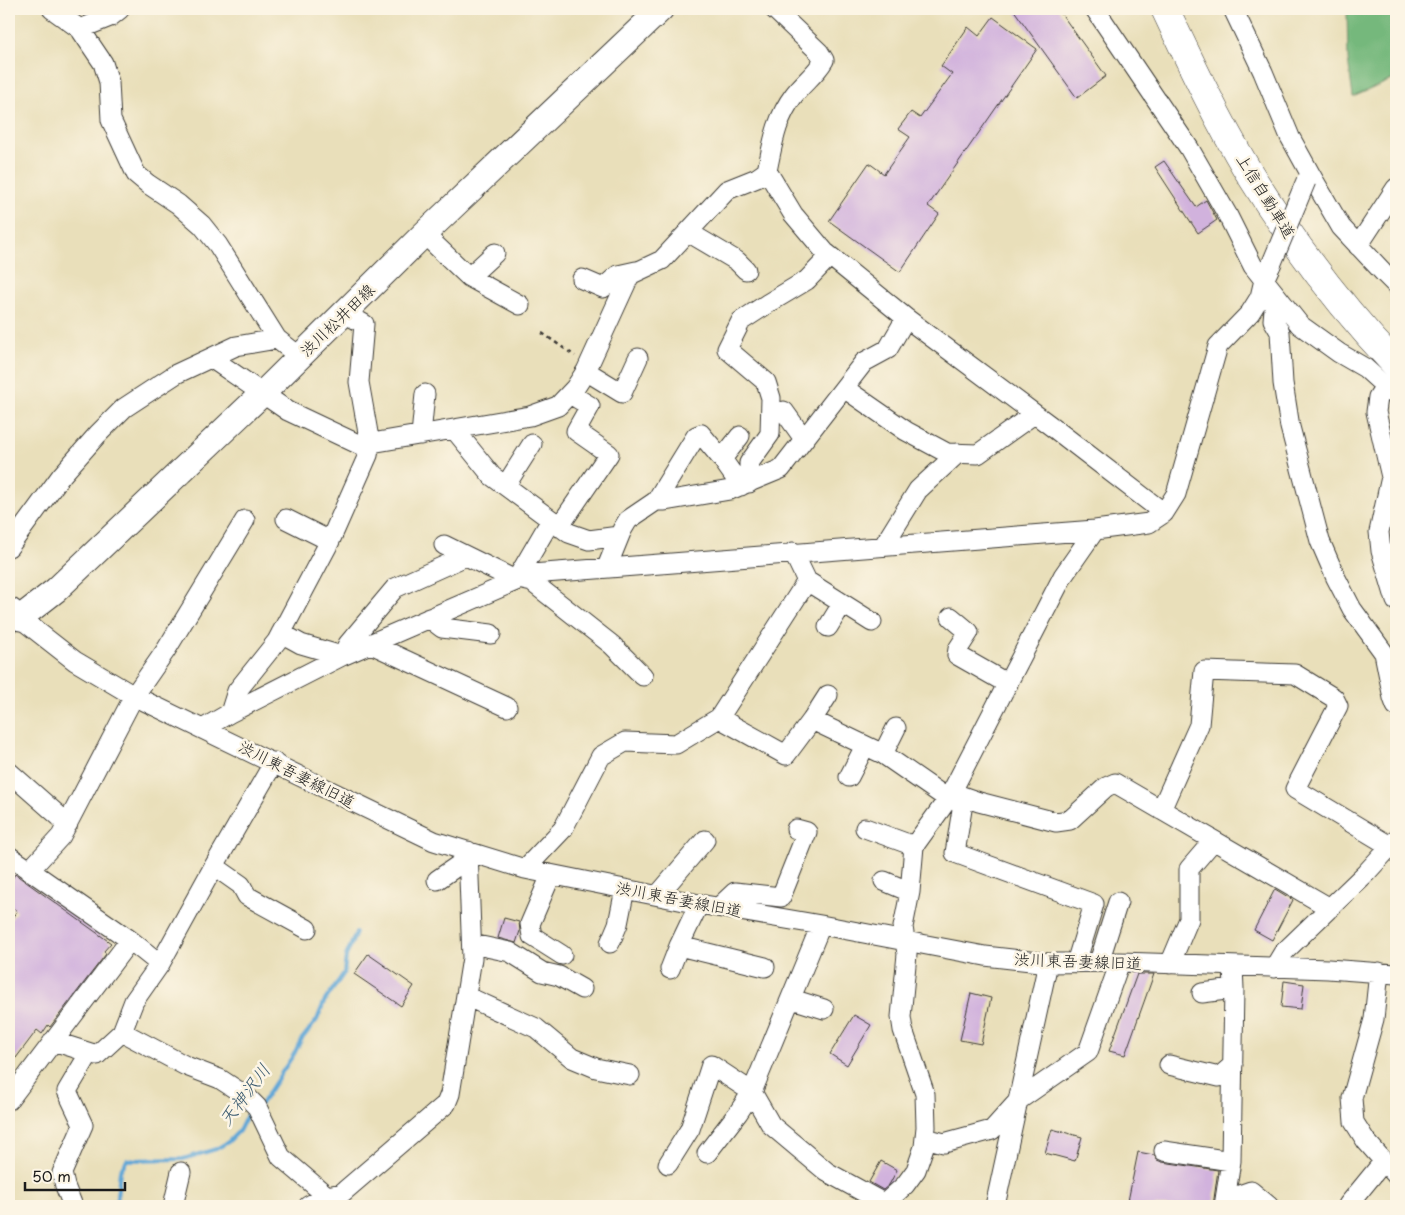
<svg xmlns="http://www.w3.org/2000/svg" width="1405" height="1215" font-family="'Playpen Sans','Klee One',sans-serif">
<style>
.forest{fill:#74b87c;stroke:#486a4c}
.lines{fill:none;stroke-linecap:round;stroke-linejoin:round}
.stream{stroke:#61a7d7;stroke-width:4}
.building{fill:#d1b2dd}
.minor-casing{stroke:#3b3934;stroke-width:21}
.major-casing{stroke:#3b3934;stroke-width:27}
.highway-casing{stroke:#3b3934;stroke-width:29}
.path{stroke:#3b3934;stroke-width:2.5;stroke-dasharray:4 4;stroke-linecap:butt}
.minor{stroke:#fff;stroke-width:19}
.major{stroke:#fff;stroke-width:25}
.highway{stroke:#fff;stroke-width:28}
.minor-bridge-casing{stroke:#3b3934;stroke-width:21;stroke-linecap:butt}
.minor-bridge{stroke:#fff;stroke-width:19}
.labels{text-anchor:middle;stroke-width:5;stroke-linejoin:round;paint-order:stroke}
.street-label{font-size:16px;fill:#1c1c1c;stroke:#fcf5e5}
.water-label{font-size:18px;font-style:italic;fill:#3b5b70;stroke:#fcf5e5}
</style>
<rect width="100%" height="100%" fill="#fcf5e5"/>
<filter id="ink" filterUnits="userSpaceOnUse"><feTurbulence type="fractalNoise" baseFrequency=".02" numOctaves="2"/><feDisplacementMap in="SourceGraphic" scale="10" xChannelSelector="R" yChannelSelector="G"/><feConvolveMatrix kernelMatrix="1 2 1 2 8 2 1 2 1" color-interpolation-filters="sRGB"/></filter>
<filter id="wash" filterUnits="userSpaceOnUse"><feTurbulence type="fractalNoise" baseFrequency=".0096" numOctaves="4" result="noise"/><feDisplacementMap in="SourceGraphic" scale="20" xChannelSelector="R" yChannelSelector="G"/><feGaussianBlur stdDeviation="1.12" result="paint"/><feColorMatrix in="noise" values="0 0 0 0 0 0 0 0 0 0 0 0 0 0 0 0 0 1.4 0 .05"/><feComposite in="paint" operator="in"/></filter>
<g filter="url(#wash)">
<rect width="100%" height="100%" fill="#e9dfba"/>
<!-- forest -->
<path class="forest" d="M1347 9H1396V78L1353 97 1348 60Z"/>
<g class="lines">
<!-- stream -->
<path class="stream" d="M261 1104 294 1054 301 1040 317 1020 324 1002 344 973 346 956 356 933
M116 1206 120 1171 127 1160 183 1159 216 1149 228 1142 239 1131 247 1115 253 1110"/>
</g>
<g id="blocks">
<!-- building -->
<path class="building" d="M1013 9H1058L1106 76 1077 98Z
M993 17 1037 49 928 206 939 214 900 272 829 221 869 163 884 174 910 137 898 129 911 112 920 118 952 74 941 66 968 27 979 36Z
M1164 161 1196 207 1206 200 1217 220 1198 233 1155 167Z
M15 874 111 943 104 951 106 954 50 1027 48 1025 42 1034 37 1030 16 1058 9 1053V922L17 911 9 905V884Z
M1275 889 1293 900 1272 940 1254 930Z
M504 918 519 922 520 931 516 943 498 938Z
M368 954 414 986 401 1006 354 974Z
M1137 974H1154L1125 1055 1109 1051Z
M1284 981 1304 984 1301 1009 1281 1007Z
M971 993 991 998 981 1044 960 1040Z
M854 1015 871 1025 847 1065 830 1054Z
M1052 1129 1082 1137 1075 1161 1045 1153Z
M1138 1152 1154 1155 1157 1160 1162 1162 1218 1170 1213 1206H1127Z
M881 1161 897 1170 889 1185 883 1190 869 1182Z"/>
</g>
</g>
<g filter="url(#ink)">
<use href="#blocks" fill-opacity="0" stroke="#3b3934" stroke-width="1"/>
<g class="lines">
<!-- minor casing -->
<g class="minor-casing">
<path id="minor" d="M52 9 80 29 103 63 109 82 111 120 136 174 148 184 178 204 202 225 218 245 277 339 300 357
M774 9 819 52 824 60C816 74 804 82 794 95 776 119 773 142 767 171L793 214 825 252 906 318 1055 429 1164 513
M1095 9 1189 148 1227 214 1253 266 1300 325 1339 353 1365 368 1396 396
M1233 9 1263 72 1290 137 1312 177 1341 227 1384 273 1396 285
M80 29 110 17 120 9
M688 232 737 261 746 270
M424 234 469 277
M1358 246 1396 188
M495 253 469 277 520 305
M582 279 603 288 618 275 636 271
M1280 301 1274 309 1273 320 1280 332 1283 383 1290 427 1320 541 1336 578 1352 609 1384 653 1393 698 1396 706
M211 358 288 411 360 445 530 416 558 406 575 388 586 371 630 275 662 260 727 190 757 178 767 171
M586 371 622 393 638 358
M1385 386 1378 397 1376 412 1391 477 1379 532 1381 551 1396 601
M844 388 906 431 947 453 978 454 1034 414
M784 411 804 439
M454 429 492 476 569 533 589 540 619 536
M421 435 425 394
M722 459 740 436
M749 483V463L770 434 771 398 766 382 727 349 741 321 767 304 807 280 830 256
M506 485 532 444
M656 501 696 436 701 434 722 459 741 486
M286 519 330 541
M559 527 609 454 576 431 590 406 570 394
M444 545 509 577 532 582 612 645 643 676
M884 545 918 490 958 453
M9 547 61 476 98 434 124 408 176 374 236 346 277 339
M793 552 807 581 872 622
M607 567 622 530 628 520 656 501H665L730 490 781 469 864 362 888 349 906 318
M516 580 551 520
M951 617 969 632 958 649 957 655 1008 684
M20 618 75 661 134 696 434 841 525 869 699 904 821 925 985 956 1048 963 1120 962 1328 969 1396 974
M429 618 442 628 491 634
M828 627 842 604
M281 633 301 644 342 656 348 644 395 588 466 556
M371 644 507 707
M230 713 237 691 277 641 330 541 368 455 370 444 359 382 364 324 346 314
M719 718 786 755 812 720 883 754 948 799 959 795 979 802 1056 822 1070 820 1106 787 1115 783 1330 908
M812 720 828 695
M204 728 230 713 342 656 532 574 1095 530 1149 523 1164 513 1176 494 1218 346 1250 313 1260 297 1264 280 1271 265
M883 754 896 728
M274 762 214 866 160 964 134 1001 122 1032 186 1066 220 1079 246 1096 257 1107 281 1157 327 1196 308 1206
M9 772 68 824
M849 777 865 746
M964 797 955 853 1094 904 1076 963
M1161 810 1199 725 1204 671 1295 674 1334 698 1338 706 1295 789 1390 846
M865 828 914 846
M9 856 130 940 160 964
M214 866 241 885 247 896 307 929
M525 869 563 829 601 756 625 742 676 744 719 718 807 581
M29 871 61 836 134 696 166 650 245 520
M551 875 530 924 532 936 562 955
M437 880 463 862 468 851
M884 881 910 892
M658 895 705 840
M719 907 735 892 781 897 807 832 796 829
M610 943 618 924 625 889
M472 944 510 952 542 972 559 976 582 989
M679 946 699 904
M1099 962 1118 902
M1170 964 1189 919V869L1213 841
M1274 968 1283 953 1366 873 1396 840
M670 969 679 946 765 967
M1379 972 1374 1019 1352 1098 1354 1122 1366 1141 1396 1175
M1202 993 1234 989
M466 996 536 1028 572 1058 596 1068 630 1075
M792 999 824 1009
M53 1041 97 1055 122 1032
M1169 1065 1219 1077 1233 1065
M9 1100 130 940
M925 1138 944 1143 992 1130 1019 1100 1088 1052 1120 962
M1164 1151 1231 1161
M707 1153 738 1113 752 1092 821 925
M668 1164 690 1129 711 1065 752 1092 771 1125 827 1172 889 1206
M327 1196 342 1193 446 1104 450 1094 472 958 468 851
M1225 1200 1251 1191 1269 1206
M1348 1205 1384 1161
M73 1206 65 1186 62 1173 83 1125 67 1091 89 1054
M173 1206 181 1172
M882 1206 905 1185 916 1170 924 1147 926 1127 925 1094 903 1030 901 1017 907 954 903 927 910 892 914 846 948 799 1063 576 1095 530
M995 1206 1048 963
M1224 1206 1231 1161 1234 989 1233 966"/>
</g>
<!-- major casing -->
<g class="major-casing">
<path id="major" d="M9 610 20 618 56 590 263 393 424 234 661 9"/>
</g>
<!-- highway casing -->
<g class="highway-casing">
<path id="highway" d="M1165 9C1191 64 1217 119 1248 171 1291 241 1340 306 1396 365"/>
</g>
<!-- path -->
<path class="path" d="M542 333 575 356"/>
<!-- minor -->
<use href="#minor" class="minor"/>
<!-- major -->
<use href="#major" class="major"/>
<!-- highway -->
<use href="#highway" class="highway"/>
<!-- minor-bridge casing -->
<g class="minor-bridge-casing">
<path id="minor-bridge" d="M1271 265 1306 181"/>
</g>
<!-- minor-bridge -->
<use href="#minor-bridge" class="minor-bridge"/>
</g>
</g>
<g class="labels">
<!-- street labels -->
<g class="street-label">
<text transform="translate(1266 196) rotate(58)" y="6">上信自動車道</text>
<text transform="translate(337 320) rotate(-44)" y="6">渋川松井田線</text>
<text transform="translate(297 774) rotate(27)" y="6">渋川東吾妻線旧道</text>
<text transform="translate(679 899) rotate(11)" y="6">渋川東吾妻線旧道</text>
<text transform="translate(1078 961) rotate(2)" y="6">渋川東吾妻線旧道</text>
</g>
<!-- water labels -->
<g class="water-label">
<text transform="translate(245 1095) rotate(-53)" y="6">天神沢川</text>
</g>
</g>
<!-- margin -->
<rect width="1405" height="1215" fill="none" stroke="#fcf5e5" stroke-width="30"/>
<!-- scale -->
<path d="M25 1182v8h100v-8" fill="none" stroke="#1c1c1c" stroke-width="2.5"/>
<text x="32" y="1182" font-size="15" fill="#1c1c1c" stroke="#fcf5e5" stroke-width="4" paint-order="stroke">50 m</text>
</svg>
